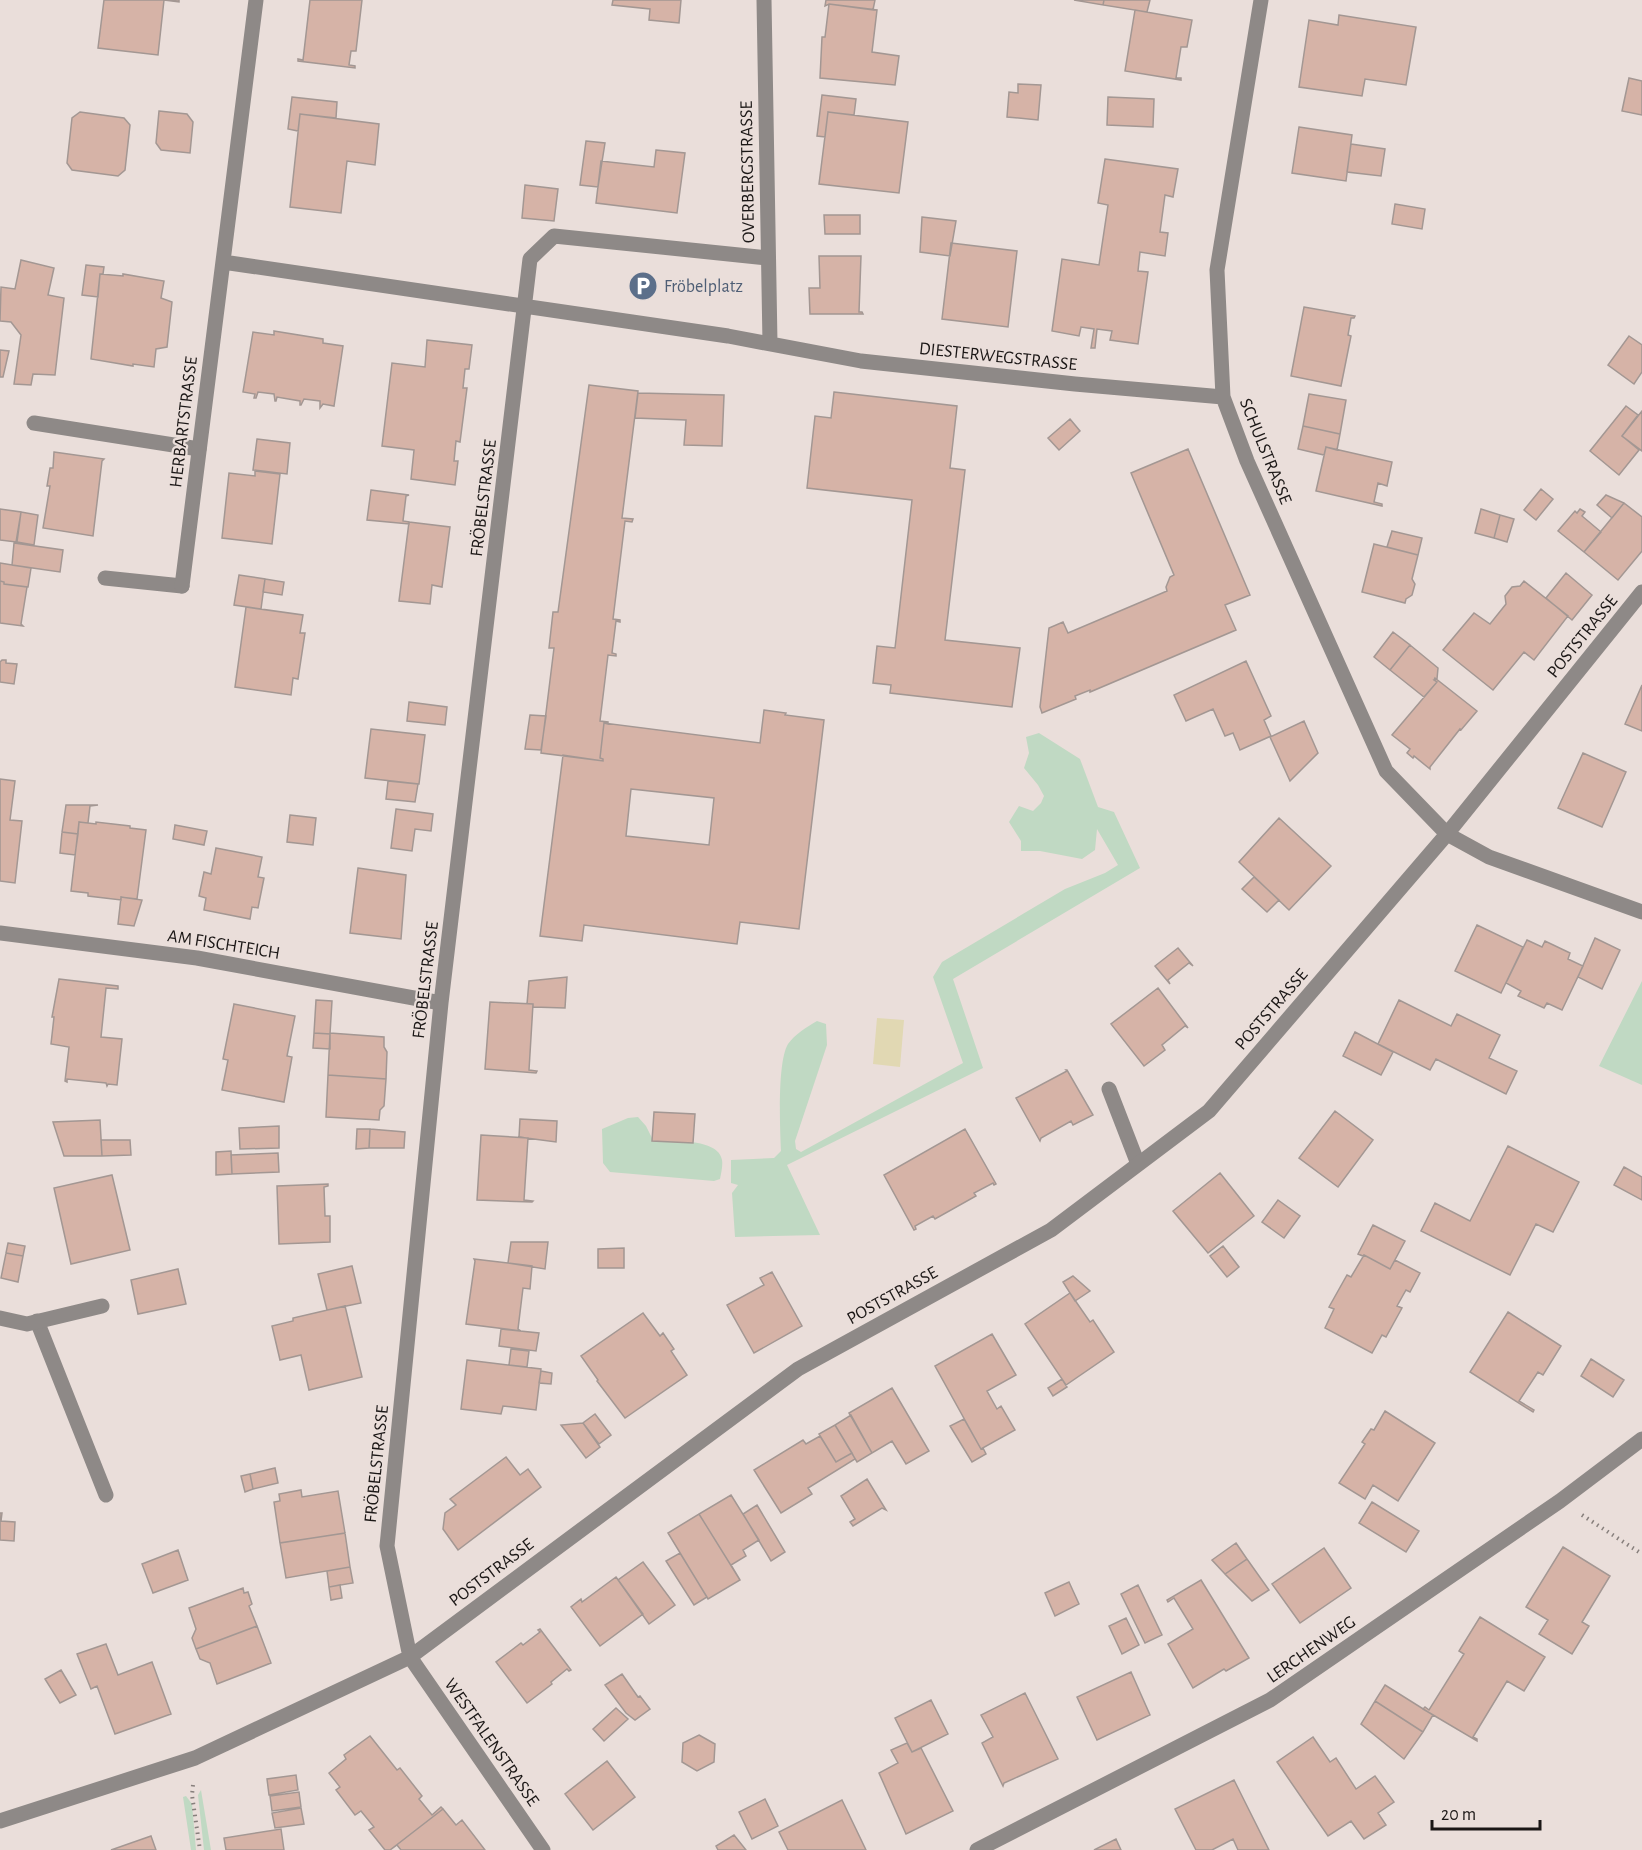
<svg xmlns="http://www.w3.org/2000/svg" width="1642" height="1850" font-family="'Alegreya Sans',sans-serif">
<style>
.green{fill:#c0d9c3}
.sand{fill:#e1d8b3}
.building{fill:#d6b3a7;stroke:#a39793;stroke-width:1.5;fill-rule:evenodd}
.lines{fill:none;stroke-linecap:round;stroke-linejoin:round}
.path{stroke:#877f7c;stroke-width:4;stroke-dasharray:1.5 4.5;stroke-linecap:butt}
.service{stroke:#8e8987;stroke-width:15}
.minor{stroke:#8e8987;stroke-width:15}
.labels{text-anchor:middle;stroke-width:4.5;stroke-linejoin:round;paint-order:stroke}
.street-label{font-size:18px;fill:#1b1716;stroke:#eadeda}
.service-label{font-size:18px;fill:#4e5e75;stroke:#eadeda;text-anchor:start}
</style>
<rect width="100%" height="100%" fill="#eadeda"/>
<!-- green -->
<path class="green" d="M1039 733 1080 759 1098 807 1114 812 1140 868 953 979 983 1068 787 1165 820 1235 735 1237 732 1193 738 1185 731 1183V1160L774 1158 781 1151C780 1129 777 1062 788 1044 795 1034 807 1027 817 1021L826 1024 827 1045 795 1141 796 1149 801 1152 963 1063 933 977 942 962 1065 889 1105 873 1118 865 1097 829 1095 850 1082 859 1040 851H1021V841L1009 822 1019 806 1033 811 1041 803 1044 796 1038 785 1024 768 1029 753 1026 737Z
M1642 981V1085L1599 1066Z
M638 1117 646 1126 653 1140C669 1141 719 1138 722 1160 723 1166 721 1174 720 1179L714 1181 610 1172 603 1163 602 1129 628 1118Z
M201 1790 211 1850H204L198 1795Z
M186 1796 192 1804 196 1850H191L183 1797Z"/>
<!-- sand -->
<path class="sand" d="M877 1018 904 1020 900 1067 873 1064Z"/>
<!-- building -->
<path class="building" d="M104 0H179V2L164 0 158 55 98 48Z
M310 0H362L356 51H351L349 65 355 66V68L298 61V59L303 60Z
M613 0H681L679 23 649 20 650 9 612 5Z
M826 0H875L873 10 829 4 825 6Z
M1074 0H1104L1103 5Z
M1104 0H1150L1147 12 1103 5Z
M829 4 877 10 872 52 899 56 895 85 820 78 822 37H825Z
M1135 10 1192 20 1187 47H1181L1176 78H1181V80L1125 71Z
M1339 15 1416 27 1406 85 1365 79 1362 96 1299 87 1309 20 1338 25Z
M1629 78 1642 81V115L1622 111Z
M1018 84 1041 85 1038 120 1007 117 1009 92 1018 93Z
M822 95 856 99 854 115 828 112 825 137 817 136Z
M292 97 337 102 336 118 300 114 298 131 288 129Z
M1108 97 1154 99 1153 127 1107 125Z
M159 111 187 114 193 122 190 153 161 150 156 143Z
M80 112 124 118 130 125 125 170 118 176 72 170 67 163 72 118Z
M828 112 908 122 899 193 819 184Z
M300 114 379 124 375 165 347 161 341 213 290 207Z
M1299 127 1352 135 1346 181 1292 173Z
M586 141 605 143 598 187 580 185Z
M1351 144 1385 149 1381 176 1347 172Z
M656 150 685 153 677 213 596 203 601 161 654 167Z
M1105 159 1178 169 1173 197 1165 195 1160 232 1168 233 1165 256 1140 252 1138 271 1148 272 1138 344 1110 340 1112 331 1097 329 1095 348H1091L1094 329 1081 327 1079 336 1052 331 1062 259 1099 265 1108 205 1098 203Z
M525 185 558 189 554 221 522 218Z
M1395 204 1425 209 1422 229 1392 224Z
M824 215H860V234H825Z
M922 217 956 221 950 256 920 252Z
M951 243 1017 251 1008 327 942 319Z
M819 256H861L859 312H862L863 314H810L809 288H820Z
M21 260 54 268 48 295 64 298 55 375 33 374 31 385 14 384 21 335 11 322 0 321 1 287 15 289Z
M86 265 104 267 103 274H100L98 297 82 295Z
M100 274 123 276V274L164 281 161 298 172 302 167 347 156 349 154 367 133 364V366L91 359Z
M1304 307 1355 316 1354 318H1351L1348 335 1351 336 1341 386 1291 376Z
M274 331 323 339V343L343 346 334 406 323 404 320 408V401L304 399 301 405H300V401L277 397 276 401H275L274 394 258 392 256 398H254L255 394 243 392 253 332 274 335Z
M1629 336 1642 345V372L1634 384 1608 365Z
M427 340 472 345 469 369H465L463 388H467L460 442 456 441 454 461H458L455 485 411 479 414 450 382 446 392 363 425 367Z
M0 350 9 351 3 377H0Z
M589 385 638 391 622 518 633 519 632 522 625 521 613 619 620 620V622L616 621 612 653 616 654V656L608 655 600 721 608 722V724L604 723 600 758 603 759V761L541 753 554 648H549L553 612H558Z
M834 392 957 406 950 468 965 470 945 640 1020 648 1012 707 890 693 891 685 873 683 877 646 895 648 912 500 807 488 815 416 831 418Z
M638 393 724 395 722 446 684 445 686 420 635 418Z
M1309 394 1346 400 1340 434 1303 426Z
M1626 406 1638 415 1622 436 1639 450 1619 475 1590 451Z
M1642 411V451L1622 436Z
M1070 419 1080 431 1059 450 1048 438Z
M1303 426 1340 434 1337 450 1326 447 1324 455 1298 449Z
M257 439 290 443 287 474 253 470Z
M1326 447 1392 462 1387 486 1378 483 1374 502 1382 504V506L1316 491Z
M1188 449 1250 595 1225 605 1236 630 1090 692V690L1075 696 1076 699 1042 713 1040 707 1049 628 1063 622 1068 633 1167 591 1166 587 1170 577 1174 575 1131 473Z
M54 452 104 459 102 461 93 536 43 528 50 486H47L50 468H53Z
M255 471 280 474 272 544 222 538 229 473 255 476Z
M1541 489 1553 499 1536 520 1524 510Z
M371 490 409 495 406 496 403 521 409 522V524L367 520Z
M1606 495 1624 503 1612 518 1597 505Z
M1624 503 1642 517V551L1618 580 1584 552Z
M0 509 21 512 16 542 0 540Z
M1481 509 1500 515 1494 538 1475 533Z
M1580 509 1585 512 1582 516 1601 532 1584 552 1558 531 1575 511 1577 513Z
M21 512 38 515 34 545 17 542Z
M1500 515 1514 519 1507 542 1494 538Z
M409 522 450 527 442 587 432 585 430 604 399 601Z
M1392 531 1422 538 1418 555 1387 547Z
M14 543 63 550 60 572 12 565Z
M1374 544 1418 555 1412 579 1415 584 1412 595 1406 599 1405 603 1362 592Z
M0 563 31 568 28 587 4 584V582L0 581Z
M1566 573 1592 595 1572 620 1546 598Z
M239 575 265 579 261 609 234 605Z
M265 579 284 582 282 595 263 592Z
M0 581 4 582V584L27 587 21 624 23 626 0 623Z
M1524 581 1568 616 1534 660 1524 652 1493 690 1443 650 1474 613 1490 624 1506 604 1505 596 1512 587 1520 586Z
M246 607 303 615 300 633H305L298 679 293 678 291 695 235 687Z
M1393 632 1410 645 1390 670 1374 657Z
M1410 645 1438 668 1437 679 1434 680 1437 682 1424 697 1390 670Z
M2 660H6V663L17 664 14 684 0 682V662Z
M1246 661 1271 716 1264 720 1271 736 1240 750 1233 733 1225 736 1213 709 1186 721 1174 695Z
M1435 678 1477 711 1461 730 1460 729 1430 767V769L1414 756 1413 758 1407 753 1410 749 1392 735 1437 682 1434 680Z
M1642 685V731L1625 724Z
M409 702 447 707 445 725 407 721Z
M764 710 786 713 785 715 824 720 799 929 740 922 737 944 584 925 582 941 540 936 563 755 603 761V759L600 758 604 723 760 743ZM631 789 714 798 709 845 626 836Z
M530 715 546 716 541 750 525 749Z
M1304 721 1318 753 1290 781 1270 737Z
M371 729 425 735 419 784 365 778Z
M1583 753 1626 772 1602 827 1558 808Z
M0 779 15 781 10 820 22 821 15 883 0 881Z
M388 781 418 784 415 802 386 799Z
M66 805H98L90 806 88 823 79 822 78 834 62 832Z
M396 809 433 814 431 831 415 829 412 851 391 848Z
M290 815 316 818 313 845 287 842Z
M1279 818 1331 866 1289 910 1239 862Z
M79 822 96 824V822L130 826V828L146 830 137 899 121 897V900L88 896V893L71 891Z
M175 825 207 831 204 845 173 839Z
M62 832 78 834 75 855 60 853Z
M216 848 262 857 258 877 264 878 258 908 252 907 250 919 204 910 206 898 199 896 204 872 211 874Z
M358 868 406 875 401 939 350 933Z
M1254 877 1279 900 1267 912 1242 889Z
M121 897 142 900 134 926 118 924Z
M1477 925 1523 947 1501 993 1455 971Z
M1595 938 1620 950 1602 989 1578 977Z
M1527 940 1542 947 1545 941 1570 953 1568 959 1583 966 1562 1010 1547 1003 1544 1008 1518 996 1521 991 1506 983Z
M1178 948 1193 966 1189 963 1168 980 1170 984 1155 966Z
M567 977 565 1008 533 1007V1004H527L529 981Z
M59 979 118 986V989L106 988 101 1037 122 1039 117 1085 108 1084 107 1086 106 1083 67 1079V1082L65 1081 69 1047 51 1044 54 1017H52Z
M1158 988 1188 1028 1185 1026 1162 1045 1165 1050 1144 1066 1111 1024Z
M316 1000 332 1001 330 1034 314 1033Z
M1399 1000 1451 1026 1457 1014 1500 1035 1489 1058 1517 1071 1506 1094 1436 1059 1430 1070 1378 1044Z
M490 1002 533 1004 529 1070 537 1071 536 1073 485 1069Z
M234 1004 295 1016 287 1056 292 1057 284 1102 222 1090 228 1060 223 1059Z
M1355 1032 1393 1052 1381 1075 1343 1056Z
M314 1033 330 1034V1049L313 1048Z
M330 1033 384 1037V1047L387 1052 386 1079 328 1075Z
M1066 1070H1067L1093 1115 1073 1125 1071 1121 1041 1138 1040 1141 1016 1098 1067 1071Z
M328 1075 386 1079 384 1106 380 1110 379 1120 326 1117Z
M1335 1111 1373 1140 1338 1187 1299 1158Z
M654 1112 695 1114 693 1143 652 1141Z
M520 1119 557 1121 556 1142 519 1137Z
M100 1120 102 1156H64L53 1122Z
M279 1126V1148L240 1149 239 1128Z
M357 1129H370L369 1148 356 1149Z
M370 1129 405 1132 404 1148H369Z
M965 1129 996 1184 994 1185 993 1183 974 1193 976 1196 935 1219 933 1216 915 1226 916 1229 914 1230 884 1175Z
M481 1135 528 1138 524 1200 533 1201 532 1202 477 1200Z
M101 1140H130L131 1155 102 1156Z
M1508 1146 1579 1182 1553 1232 1536 1224 1510 1275 1421 1231 1435 1203 1470 1221Z
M231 1151 232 1174 216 1175V1152Z
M278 1153 279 1172 232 1174 231 1155Z
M1624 1167 1642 1177V1200L1614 1185Z
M1220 1173 1254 1216 1208 1253 1173 1211Z
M112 1175 130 1250 71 1264 54 1188Z
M328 1184V1186L324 1187 325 1216H330V1242L279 1244 277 1186Z
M1278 1200 1300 1216 1284 1238 1262 1222Z
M1373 1225 1405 1241 1390 1269 1364 1255 1363 1256 1358 1254Z
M511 1242H548L545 1269 508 1263Z
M8 1243 25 1246 23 1256 6 1253Z
M1223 1246 1239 1267 1227 1277 1210 1256Z
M624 1248V1268H598V1249Z
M6 1253 23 1256 18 1282 1 1278Z
M1364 1255 1390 1269 1395 1260 1420 1273 1410 1292 1406 1290 1397 1306 1402 1308 1386 1337 1382 1335 1372 1353 1325 1328 1334 1309 1329 1307 1347 1275 1351 1277Z
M474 1259 532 1266 530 1289 523 1288 518 1329 521 1331 466 1324 475 1261Z
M352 1266 361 1303 327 1310 318 1274Z
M178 1269 186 1304 138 1314 131 1280Z
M772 1272 802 1326 754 1353 727 1305 764 1285 760 1278Z
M1073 1276 1090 1291 1075 1301 1063 1282Z
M1070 1293 1090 1322 1093 1320 1114 1352 1066 1385 1025 1324Z
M345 1306 362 1377 309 1390 301 1355 280 1360 272 1326 293 1321V1318Z
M1508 1312 1561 1346 1543 1375 1538 1372 1519 1401 1534 1410 1533 1412 1470 1372Z
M643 1313 660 1336 663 1333 674 1349 671 1351 687 1375 625 1418 597 1381 598 1380 581 1356Z
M501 1329 539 1333 536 1351 499 1346Z
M992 1334 1016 1375 987 1391 997 1409 1001 1406 1015 1430 981 1449 935 1366Z
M511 1349 529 1351 527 1367 509 1365Z
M1591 1359 1624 1380 1613 1397 1581 1376Z
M467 1360 541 1369 536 1410 503 1406 501 1414 461 1409Z
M541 1371 552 1373 551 1384 539 1383Z
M1062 1379 1067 1387 1053 1396 1048 1388Z
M892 1388 929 1451 906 1464 892 1441 872 1453 849 1413Z
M1385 1411 1435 1443 1398 1501 1373 1485 1365 1499 1339 1483 1365 1444 1362 1442 1371 1429 1374 1430Z
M595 1414 611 1435 599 1444 583 1423Z
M851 1415 872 1453 857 1462 835 1425Z
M964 1419 981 1449 983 1448 986 1454 972 1462 950 1426Z
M583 1423 600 1447 586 1458 561 1425Z
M835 1425 852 1453 836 1462 819 1434Z
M820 1436 836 1462 852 1453 855 1459 808 1488 812 1494 781 1513 754 1470 803 1440 806 1444Z
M506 1457 520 1475 528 1469 541 1487 458 1550 443 1529 445 1513 456 1505 450 1499Z
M275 1468 278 1483 253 1489 250 1474Z
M250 1474 253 1489 245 1492 241 1476Z
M867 1479 886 1510 882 1508 853 1526 850 1522 855 1519 841 1496Z
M301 1490 302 1497 338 1491 345 1533 280 1543 274 1502 280 1501 279 1494Z
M731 1495 759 1540 743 1550 746 1556 731 1565 740 1580 699 1514Z
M1372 1502 1419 1531 1406 1552 1359 1523Z
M757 1505 785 1552 771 1561 743 1514Z
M0 1513H2L1 1521 15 1522 14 1541 0 1540Z
M699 1514 740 1580 708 1599 668 1533Z
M345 1533 350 1567 286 1578 280 1543Z
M1236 1543 1247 1559 1225 1574 1212 1560Z
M1563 1547 1610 1576 1582 1622 1589 1626 1572 1654 1539 1634 1548 1620 1526 1607Z
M1324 1548 1351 1588 1300 1623 1272 1584Z
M178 1550 188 1580 153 1593 142 1564Z
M680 1553 707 1597 694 1605 666 1561Z
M1247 1559 1269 1590 1252 1601 1225 1574Z
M643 1562 675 1605 649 1624 618 1580Z
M350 1567 353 1583 329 1587 327 1571Z
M616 1577 643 1614 600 1646 571 1607 581 1599 582 1602Z
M1201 1580 1249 1658 1226 1671 1224 1669 1193 1688 1168 1644 1193 1629 1174 1598 1168 1602 1167 1600Z
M1069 1582 1079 1604 1055 1616 1045 1593Z
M340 1585 342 1598 331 1600 329 1587Z
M1138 1585 1162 1635 1145 1643 1121 1594Z
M243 1588 244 1593 248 1592 252 1604 249 1606 257 1626 196 1649 192 1638 196 1629 189 1608Z
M1480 1617 1545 1657 1524 1691 1507 1681 1473 1737 1477 1739V1741L1423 1709 1425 1707 1429 1710 1464 1654 1459 1651Z
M1126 1618 1139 1645 1122 1654 1109 1626Z
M257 1626 271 1663 217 1684 210 1663 200 1659 196 1649Z
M540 1629 571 1670 569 1671 567 1669 551 1682 552 1684 527 1703 496 1662 521 1643 523 1645 540 1632 538 1630Z
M106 1644 118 1675 152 1662 171 1714 115 1734 97 1686 91 1689 77 1654Z
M61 1670 76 1695 60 1703 45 1679Z
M1131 1672 1150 1715 1097 1740 1077 1697Z
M622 1674 638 1697 640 1696 650 1709 635 1720 626 1713 605 1685Z
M1385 1685 1433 1715 1423 1732 1375 1701Z
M1025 1693 1058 1759 1004 1783 1003 1786 982 1743 993 1737 981 1715Z
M931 1700 948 1734 912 1752 895 1718Z
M1375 1701 1423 1732 1404 1759 1361 1724Z
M616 1708 628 1719 604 1741 593 1729Z
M699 1735 715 1744 714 1762 697 1771 682 1762 683 1743Z
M370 1736 397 1770 400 1768 422 1796 419 1799 432 1815 441 1807 443 1809 390 1850H385L369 1830 374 1827 361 1811 355 1815 336 1790 340 1787 329 1773 346 1759 344 1755Z
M1313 1737 1330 1762 1336 1758 1356 1789 1375 1776 1394 1802 1378 1813 1386 1825 1364 1839 1351 1821 1328 1836 1277 1762Z
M907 1743 912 1752 921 1748 953 1811 906 1834 879 1773 898 1763 891 1750Z
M607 1761 635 1797 593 1830 565 1794Z
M296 1775 298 1790 269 1795 267 1779Z
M1234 1780 1269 1850H1238L1233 1839 1212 1850H1196L1175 1809Z
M299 1792 301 1807 272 1811 270 1796Z
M765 1799 778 1826 752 1839 739 1812Z
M842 1800 866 1850H788L779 1832Z
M301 1808 304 1824 275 1828 272 1813Z
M443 1809 456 1825 462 1820 485 1850H401L397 1845 390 1850Z
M281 1829 284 1850H226L224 1838Z
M734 1835 746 1850H718L716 1846Z
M151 1836 156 1850H111Z
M1116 1839 1121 1850H1094Z"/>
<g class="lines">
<!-- path -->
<path class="path" d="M1582 1515 1642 1554
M193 1785 192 1795 200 1850"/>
<!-- service -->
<path class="service" d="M34 423 199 449
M105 578 182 586
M1109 1089 1138 1164
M37 1321 106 1495"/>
<!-- minor -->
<path class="minor" d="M764 0 770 343
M1261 0 1217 270 1223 397 1247 461 1386 771 1447 834 1489 857 1642 912
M223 262 728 336 861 361 1075 384 1223 397
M182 586 256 0
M0 933 197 958 441 1003
M0 1318 27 1324 102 1306
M0 1821 195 1758 410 1657 798 1369 1051 1230 1209 1111 1447 834 1642 592
M543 1850 410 1657 387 1546 441 1003 530 259 554 236 768 258
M977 1850 1270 1700 1560 1501 1642 1439"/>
</g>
<!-- icons -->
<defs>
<g id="parking-disc" transform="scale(1.5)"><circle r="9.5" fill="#5c6f8a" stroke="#eadeda"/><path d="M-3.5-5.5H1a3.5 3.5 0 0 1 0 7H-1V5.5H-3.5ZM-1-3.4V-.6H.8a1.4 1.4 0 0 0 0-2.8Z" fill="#fff"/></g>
</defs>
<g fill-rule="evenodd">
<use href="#parking-disc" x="643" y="286"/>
</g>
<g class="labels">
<!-- street labels -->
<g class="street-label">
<text transform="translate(747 172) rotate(-91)" y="6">OVERBERGSTRASSE</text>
<text transform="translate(998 356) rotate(6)" y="6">DIESTERWEGSTRASSE</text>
<text transform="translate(183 422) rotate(-83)" y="6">HERBARTSTRASSE</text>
<text transform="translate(1266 451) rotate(68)" y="6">SCHULSTRASSE</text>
<text transform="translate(483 498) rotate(-83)" y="6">FRÖBELSTRASSE</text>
<text transform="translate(1582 636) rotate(-51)" y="6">POSTSTRASSE</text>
<text transform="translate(224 944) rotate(9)" y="6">AM FISCHTEICH</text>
<text transform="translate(425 980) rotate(-83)" y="6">FRÖBELSTRASSE</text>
<text transform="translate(1271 1009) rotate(-49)" y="6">POSTSTRASSE</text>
<text transform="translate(892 1295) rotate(-29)" y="6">POSTSTRASSE</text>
<text transform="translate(376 1464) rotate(-84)" y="6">FRÖBELSTRASSE</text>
<text transform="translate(491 1572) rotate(-37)" y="6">POSTSTRASSE</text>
<text transform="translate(1311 1649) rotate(-35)" y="6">LERCHENWEG</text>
<text transform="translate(492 1742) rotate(55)" y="6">WESTFALENSTRASSE</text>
</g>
<!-- service labels -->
<g class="service-label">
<text x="664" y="292">Fröbelplatz</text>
</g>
</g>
<!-- scale -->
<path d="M1432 1820v9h108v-9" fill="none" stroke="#1b1716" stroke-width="3"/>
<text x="1441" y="1820" font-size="18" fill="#1b1716" stroke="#eadeda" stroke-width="4.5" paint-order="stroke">20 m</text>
</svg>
